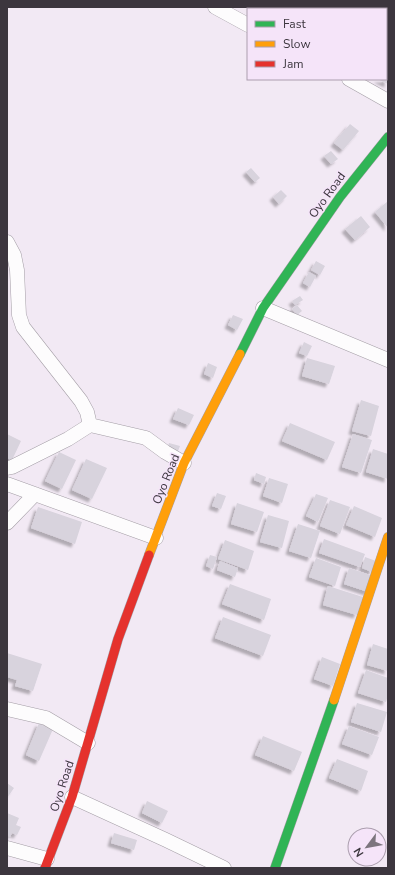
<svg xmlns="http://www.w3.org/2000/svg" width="395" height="875" font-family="'Nunito Sans',sans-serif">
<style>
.building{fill:#d8d3dd;filter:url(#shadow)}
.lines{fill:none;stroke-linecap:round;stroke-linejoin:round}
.street-casing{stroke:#a49ea6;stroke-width:15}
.fast-casing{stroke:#a49ea6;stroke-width:10}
.slow-casing{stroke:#a49ea6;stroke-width:10}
.jam-casing{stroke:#a49ea6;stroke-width:10}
.street{stroke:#fdfcfd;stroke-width:14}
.fast{stroke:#30b455;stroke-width:9}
.slow{stroke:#ff9f0a;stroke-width:9}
.jam{stroke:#e5322d;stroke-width:9}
.labels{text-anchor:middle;stroke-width:3;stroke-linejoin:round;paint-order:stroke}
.street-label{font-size:12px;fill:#3c363e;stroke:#f5e4f9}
</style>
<defs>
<filter id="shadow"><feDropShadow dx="-3.5" dy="3.5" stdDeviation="1" flood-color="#0004"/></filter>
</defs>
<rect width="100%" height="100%" fill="#f2e9f4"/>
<!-- building -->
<path class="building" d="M331 7H351L350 9H330Z
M386 59 388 60V84L377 79H386Z
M350 124 359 131 343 150 334 143Z
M331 151 338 159 331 164 324 156Z
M251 168 260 178 255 182 246 172Z
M281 190 287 196 279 204 273 197Z
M388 201V228L375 212Z
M361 216 370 227 355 240 345 229Z
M316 261 325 266 320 275 311 270Z
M309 272 316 276 310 287 303 283Z
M300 296 303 300 295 305 292 301Z
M297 305 302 311 297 315 292 309Z
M233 315 243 319 237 330 228 325Z
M304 342 312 346 307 356 299 353Z
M307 358 335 366 329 384 302 376Z
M208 363 217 367 213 378 204 374Z
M361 400 379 406 371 436 352 431Z
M178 408 194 415 189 425 173 419Z
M290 423 335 442 327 460 282 441Z
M7 434 21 441 12 460 7 458Z
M353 434 372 440 361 473 342 467Z
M169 443 180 446 178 451 173 450 166 451Z
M373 449 388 454V479L366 472Z
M59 452 76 460 62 489 45 481Z
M86 459 107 468 92 499 72 490Z
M256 473 266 477 264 484 254 480Z
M269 478 288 484 282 503 263 496Z
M217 493 226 496 221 509 212 506Z
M316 494 328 498 318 522 306 516Z
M330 500 350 507 340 534 320 526Z
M237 503 264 512 257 532 231 524Z
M354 506 382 518 375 537 346 525Z
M38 507 82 522 75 544 31 528Z
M268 515 289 521 282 548 260 542Z
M298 524 320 531 311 558 289 551Z
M324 539 365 554 360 567 319 553Z
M225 540 254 551 248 570 218 559Z
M210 555 217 557 213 569 206 566Z
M365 557 376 561 372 572 362 568Z
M316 558 341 567 335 586 309 577Z
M220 561 238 568 235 577 217 570Z
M349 568 373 576 368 592 344 584Z
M230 584 271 599 264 620 222 604Z
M328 586 363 597 357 615 323 605Z
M223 617 271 635 263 656 215 638Z
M373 644 388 649V671L367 665Z
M7 653 42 664 33 691 15 686 17 680 7 677Z
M322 657 340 664 333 686 314 679Z
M366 670 388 678V695L386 702 358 693Z
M357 703 387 712 381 732 351 722Z
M39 723 53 729 39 761 26 755Z
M349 726 379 737 372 755 342 744Z
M263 736 302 752 294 771 255 755Z
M337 759 368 771 361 791 329 778Z
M7 783 14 788 7 798Z
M147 801 168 811 162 823 142 813Z
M7 813 19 818 16 825 21 827 17 835 12 833 10 837 7 835Z
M114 833 137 840 134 850 111 843Z"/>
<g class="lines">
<!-- street casing -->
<g class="street-casing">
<path id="street" d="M215 7 248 25
M376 7 379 9
M349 79 388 101
M7 242 14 255 17 270 19 315 23 327 81 401 87 412 90 425 146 438 165 452 184 463
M263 308 388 360
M7 468 12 467 68 439 90 425
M7 484 156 538
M7 523 35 494
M7 709 46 718 88 743
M72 797 166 840 224 868
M7 848 47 859"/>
</g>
<!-- fast casing -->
<g class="fast-casing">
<path id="fast" d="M240 354 263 308 340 197 388 137
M275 868 334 700"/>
</g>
<!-- slow casing -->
<g class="slow-casing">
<path id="slow" d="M149 555 184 463 240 354
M334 700 388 537"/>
</g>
<!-- jam casing -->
<g class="jam-casing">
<path id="jam" d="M45 868 72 797 118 639 149 555"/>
</g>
<!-- street -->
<use href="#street" class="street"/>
<!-- fast -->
<use href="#fast" class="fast"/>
<!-- slow -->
<use href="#slow" class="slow"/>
<!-- jam -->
<use href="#jam" class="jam"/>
</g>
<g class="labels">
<!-- street labels -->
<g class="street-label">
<text transform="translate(327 195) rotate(-54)" y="4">Oyo Road</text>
<text transform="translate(166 479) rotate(-68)" y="4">Oyo Road</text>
<text transform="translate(62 786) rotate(-72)" y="4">Oyo Road</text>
</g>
</g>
<!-- border -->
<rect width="395" height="875" fill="none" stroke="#3c363e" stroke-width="16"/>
<!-- legend -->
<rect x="247" y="8" width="140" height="72" fill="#f5e4f9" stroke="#ab9eae"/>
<rect x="255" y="21" width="20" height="6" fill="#30b455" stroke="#ab9eae"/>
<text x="283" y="28" font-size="12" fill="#3c363e">Fast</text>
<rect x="255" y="41" width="20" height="6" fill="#ff9f0a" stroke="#ab9eae"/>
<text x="283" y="48" font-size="12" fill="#3c363e">Slow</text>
<rect x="255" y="61" width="20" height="6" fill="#e5322d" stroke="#ab9eae"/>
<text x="283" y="68" font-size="12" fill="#3c363e">Jam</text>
<!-- north arrow -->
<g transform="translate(367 847) rotate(238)"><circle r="19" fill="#f5e4f9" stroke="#ab9eae"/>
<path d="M0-3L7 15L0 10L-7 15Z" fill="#7c757e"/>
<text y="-6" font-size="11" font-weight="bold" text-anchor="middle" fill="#3c363e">N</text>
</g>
</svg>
